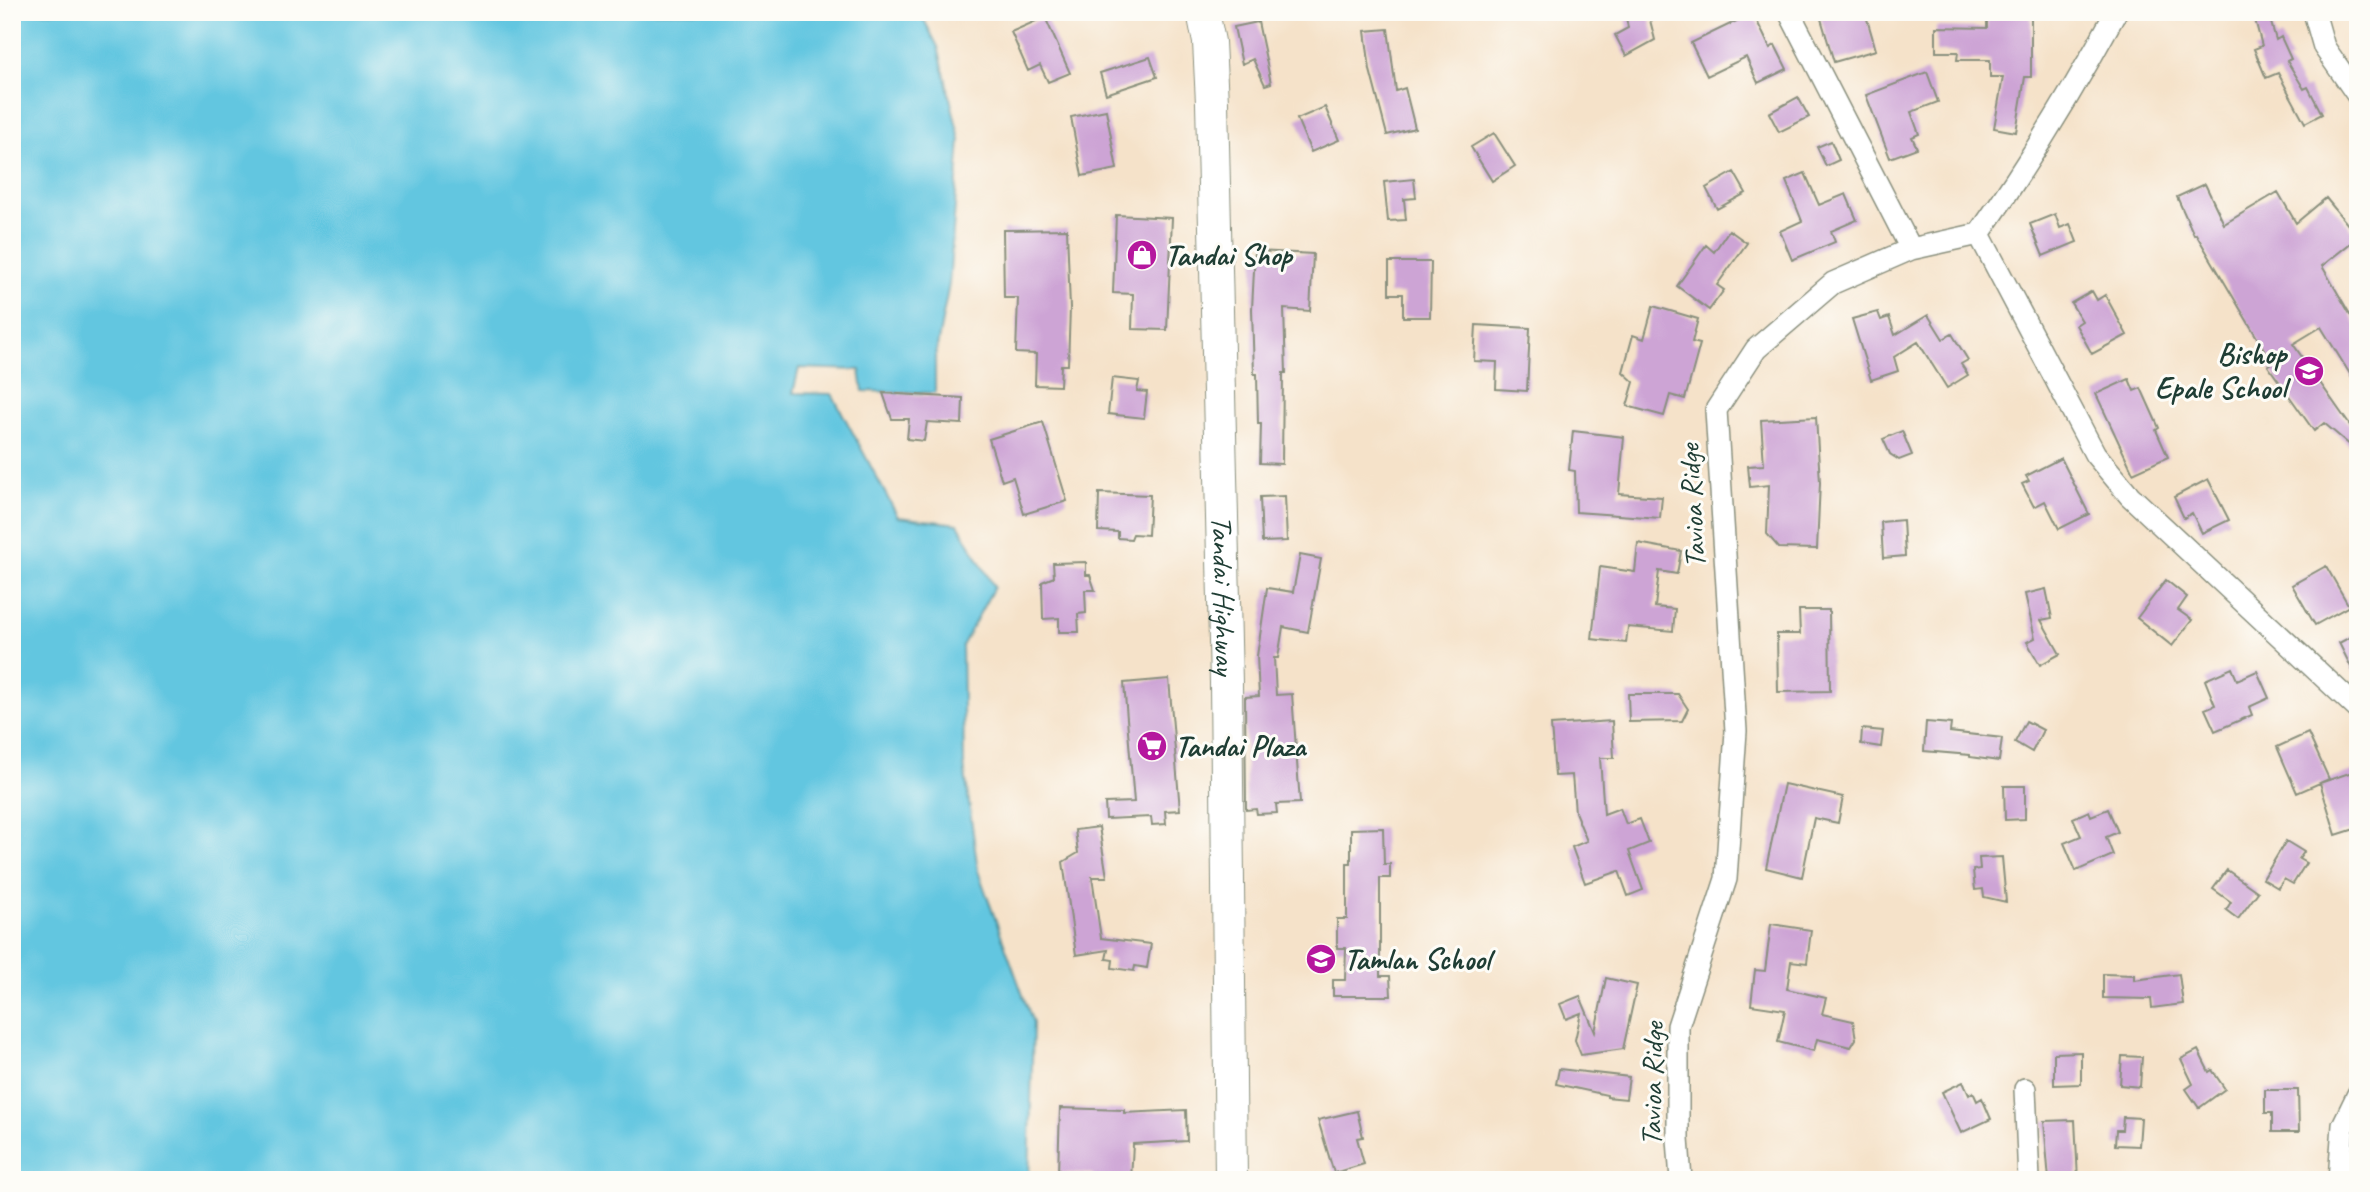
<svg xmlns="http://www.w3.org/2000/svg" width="2370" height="1192" font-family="Caveat,sans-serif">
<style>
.water{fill:#62c6e0;stroke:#40828a;stroke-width:2}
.building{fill:#cda4d5}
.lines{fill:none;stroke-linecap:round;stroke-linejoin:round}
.street-casing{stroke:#8a907e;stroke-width:24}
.secondary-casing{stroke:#8a907e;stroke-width:34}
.street{stroke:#fff;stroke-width:21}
.secondary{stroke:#fff;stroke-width:32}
.labels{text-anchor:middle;stroke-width:6;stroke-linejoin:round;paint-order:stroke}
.poi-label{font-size:30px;font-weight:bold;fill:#1f3d34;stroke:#fdfcf7;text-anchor:start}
.street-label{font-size:30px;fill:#1f3d34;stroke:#fdfcf7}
</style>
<rect width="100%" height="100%" fill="#fdfcf7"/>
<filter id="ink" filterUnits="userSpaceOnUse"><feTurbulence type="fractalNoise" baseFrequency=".0143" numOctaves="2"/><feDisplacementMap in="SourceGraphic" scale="14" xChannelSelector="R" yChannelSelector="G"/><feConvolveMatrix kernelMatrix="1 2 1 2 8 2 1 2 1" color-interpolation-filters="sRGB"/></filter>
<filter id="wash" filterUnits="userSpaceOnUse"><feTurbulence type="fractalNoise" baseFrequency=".00686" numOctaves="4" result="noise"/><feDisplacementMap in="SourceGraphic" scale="28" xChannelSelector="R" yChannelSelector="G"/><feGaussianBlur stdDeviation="1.57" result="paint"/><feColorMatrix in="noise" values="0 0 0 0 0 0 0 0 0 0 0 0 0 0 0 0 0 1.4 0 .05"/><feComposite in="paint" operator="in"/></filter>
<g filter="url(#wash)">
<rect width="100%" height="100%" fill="#f5e2c9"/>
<!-- water -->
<path class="water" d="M12 12H920L938 47 960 140 949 284 935 357V393L863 391 860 370 799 368 793 393 832 394 898 517 958 524 994 587 962 646 964 765 978 871 1033 1023 1029 1180H12Z"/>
<g id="blocks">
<!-- building -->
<path class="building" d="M1625 12H1648L1655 40 1626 56 1615 35 1628 28Z
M1819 12H1865L1876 50 1834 62Z
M1987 12H2031V77H2025L2016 132 1994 128 2003 77H1990V60H1957L1958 52H1936V27L1987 28Z
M2253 12H2268L2276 40 2281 37 2291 59 2287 61 2304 89 2308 87 2322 114 2305 123 2278 73 2266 78 2254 49 2262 46Z
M1753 13 1770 48 1775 45 1787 69 1758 83 1746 57 1707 76 1691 43Z
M1045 17 1070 73 1048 82 1040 65 1028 71 1011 32Z
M1258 22 1271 83 1265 85 1253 59 1242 64 1234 27Z
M1388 29 1396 91 1405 88 1415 128 1387 135 1370 70 1365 31Z
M1150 57 1157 77 1106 94 1100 73Z
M1927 72 1938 102 1911 112 1919 134 1912 137 1917 148 1890 158 1866 95Z
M1798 97 1809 117 1779 132 1769 113Z
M1325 107 1339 140 1311 152 1297 119Z
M1106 110 1117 169 1082 176 1071 117Z
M1494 133 1515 166 1492 181 1471 147Z
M1831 141 1839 160 1826 166 1817 147Z
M1734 172 1746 193 1717 209 1706 188Z
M1805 173 1819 205 1846 194 1857 220 1831 231 1835 242 1792 260 1780 231 1802 221 1786 181Z
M1414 179 1416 198 1404 199 1406 220 1388 221 1384 182Z
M2205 184 2224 224 2278 192 2296 223 2326 198 2358 237 2322 266 2358 328V387L2321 327 2293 344 2358 437V452L2324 423 2314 431 2268 366 2272 363 2196 234 2194 235 2177 197Z
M2055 214 2060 228 2070 224 2077 242 2043 256 2030 224Z
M1116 215 1172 218 1167 330 1132 329 1133 294 1113 293Z
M1067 229 1070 308 1068 365H1061L1060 386 1035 385 1036 354 1016 353 1018 298H1004L1003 230Z
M1729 230 1747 243 1717 285 1724 290 1709 310 1677 286 1706 245 1714 252Z
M1255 251 1313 254 1310 311 1284 309 1286 373H1283L1282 464 1260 463 1261 424H1258L1257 374H1254L1252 309Z
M1389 262H1431L1430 317H1403V294H1389Z
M2092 291 2097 300 2105 295 2127 335 2092 354 2076 325 2082 321 2071 303Z
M1653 306 1698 319 1692 342 1700 344 1685 399 1670 395 1664 416 1627 406 1634 382 1623 372 1633 335 1644 339Z
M1878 312 1881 320 1889 317 1895 335 1928 315 1943 339 1952 334 1968 360 1961 364 1968 375 1947 388 1918 342 1894 357 1898 371 1871 380 1852 319Z
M1476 325 1530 328 1527 391 1496 389 1497 362 1474 361Z
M1112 378 1139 381 1137 391 1147 392 1144 418 1108 414Z
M2129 379 2134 391 2141 388 2159 428 2156 430 2168 457 2133 473 2096 394Z
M883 393 963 398 962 424 927 422 924 441 907 439 909 419H892Z
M1816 417 1820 482 1817 549 1779 548 1767 534 1769 485 1750 487 1748 466 1764 465 1761 420Z
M1043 422 1067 501 1024 514 1013 477 1002 481 989 439Z
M1573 431 1624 437 1619 494 1662 497 1660 518 1576 512 1575 471 1569 470Z
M1902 431 1912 455 1899 460 1890 454 1883 439Z
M2061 458 2089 514 2059 529 2045 501 2034 507 2022 484 2029 481 2026 476Z
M2208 479 2229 520 2202 533 2192 513 2184 518 2174 497Z
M1099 493 1150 495 1148 535 1133 534 1131 539 1118 538V532L1098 531Z
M1285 496 1287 541 1262 542 1260 497Z
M1903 520 1905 556 1883 558 1881 522Z
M1638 543 1681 551 1677 574 1659 571 1655 607 1675 609 1673 631 1628 627 1626 643 1592 639 1600 567 1635 572Z
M1300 555 1321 559 1308 632 1283 627 1278 658H1274L1276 695 1292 694 1300 803 1276 804 1277 813 1257 814 1256 809 1246 810 1245 697 1259 696 1257 656 1267 588 1293 592Z
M1086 562V575H1090L1095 590H1085L1086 613 1078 614 1079 632H1059V618L1043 619 1042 582 1054 577 1053 563Z
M2326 566 2349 606 2315 625 2292 585Z
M2166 580 2187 597 2178 610 2192 620 2172 646 2137 618Z
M2046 589 2052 618 2041 620 2060 654 2040 665 2027 642 2035 638 2025 594Z
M1799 610H1829L1830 691 1778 692 1777 634H1800Z
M2358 633V681L2339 643Z
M2232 668 2237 680 2257 671 2269 698 2249 707 2252 715 2215 731 2205 709 2215 705 2205 680Z
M1169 679 1180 810 1165 811 1166 824 1152 825 1151 817 1106 819 1105 803 1134 802 1124 683Z
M1628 694H1678L1688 709 1682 721 1629 722Z
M1612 721 1614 758H1600L1604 814 1620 808 1626 824 1640 819 1649 843 1629 851 1643 890 1628 896 1619 871 1585 883 1572 847 1587 841 1575 812 1572 775 1555 776 1551 725Z
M2026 721 2043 730 2032 752 2015 742Z
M1926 722 1951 724 1950 732 2002 738 1999 761 1970 757V755L1924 751Z
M1862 729 1883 731 1881 747 1861 744Z
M2308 733 2329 779 2297 793 2277 747Z
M2355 771 2358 781V828L2336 835 2320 783Z
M1784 784 1843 797 1838 823 1814 818 1802 877 1766 868Z
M2004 786H2025V819L2005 820Z
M2108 809 2118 832 2106 837 2113 855 2076 871 2064 843 2081 836 2073 818 2089 811 2091 816Z
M1099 827 1107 877H1092L1101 938 1151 944 1147 968 1135 966 1134 971 1112 968 1113 960 1106 959 1108 950 1076 955 1063 862 1078 853 1075 830Z
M1383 828 1384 864H1390V878H1380V976H1390L1391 996H1333V980H1345L1346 948H1337V919H1347V863H1351V829Z
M2286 841 2304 852 2299 859 2306 863 2293 884 2284 879 2278 888 2263 879Z
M2002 857 2006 902 1984 897 1983 889 1975 890 1973 870 1980 869 1979 858Z
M2227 870 2258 892 2238 919 2226 910 2231 902 2213 889Z
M1771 924 1811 930 1807 963 1791 961 1787 989 1826 998 1822 1014 1853 1021 1856 1039 1851 1047 1817 1039 1814 1051 1778 1042 1785 1010 1751 1005 1755 970 1765 971Z
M2103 974 2134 975V980L2179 974 2183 1004 2152 1008 2151 999 2103 998Z
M1606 978 1637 985 1623 1049 1581 1055 1575 1040 1581 1013 1566 1019 1560 1004 1580 996 1595 1032Z
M2198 1050 2209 1072 2212 1070 2225 1089 2199 1108 2186 1089 2193 1084 2181 1059Z
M2081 1052V1084L2054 1085V1053Z
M2122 1056 2142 1057 2140 1087 2120 1085Z
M1559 1069 1629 1077 1626 1099 1607 1097V1095L1556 1084Z
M1963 1082 1969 1095 1973 1092 1977 1101 1982 1098 1991 1119 1961 1133 1942 1092Z
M2265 1090H2298L2299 1132H2272V1113H2265Z
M1060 1108 1124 1110V1113L1186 1110 1187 1141 1133 1144 1131 1180H1093V1174L1058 1173Z
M1357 1111 1363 1137 1357 1138 1364 1164 1334 1173 1318 1120Z
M2123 1117 2141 1118 2139 1146 2115 1145 2116 1130H2122Z
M2075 1120 2078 1180H2049L2044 1121Z"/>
</g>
</g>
<g filter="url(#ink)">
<use href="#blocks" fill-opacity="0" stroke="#8a907e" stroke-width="2"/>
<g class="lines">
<!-- street casing -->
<g class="street-casing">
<path id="street" d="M1789 12 1911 249
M2314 12 2324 47 2358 96
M1979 234 2095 454 2130 496 2358 709
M2025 1089 2029 1180
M1681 1180 1678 1139V1026L1726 879 1736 731 1716 410 1756 349 1833 283 1911 249 1979 234C2029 163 2074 89 2116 12
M2339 1180 2343 1125 2358 1094"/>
</g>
<!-- secondary casing -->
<g class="secondary-casing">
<g id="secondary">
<path id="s1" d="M1203 12 1209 42 1212 103 1226 683 1231 1180"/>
</g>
</g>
<!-- street -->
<use href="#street" class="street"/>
<!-- secondary -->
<use href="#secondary" class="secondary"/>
</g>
</g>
<!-- icons -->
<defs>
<g id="shop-disc" transform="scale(1.575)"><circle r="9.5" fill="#b5179e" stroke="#fdfcf7"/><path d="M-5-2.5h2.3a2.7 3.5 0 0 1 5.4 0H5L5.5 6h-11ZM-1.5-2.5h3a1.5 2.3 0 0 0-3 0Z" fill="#fff"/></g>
<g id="school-disc" transform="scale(1.575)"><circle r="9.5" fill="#b5179e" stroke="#fdfcf7"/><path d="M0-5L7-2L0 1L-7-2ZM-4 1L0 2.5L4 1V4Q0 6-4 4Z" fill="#fff"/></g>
<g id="supermarket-disc" transform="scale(1.575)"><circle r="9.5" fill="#b5179e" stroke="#fdfcf7"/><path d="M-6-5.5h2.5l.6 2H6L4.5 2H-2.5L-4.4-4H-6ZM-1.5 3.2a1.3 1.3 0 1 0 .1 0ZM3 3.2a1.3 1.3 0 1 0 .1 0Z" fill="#fff"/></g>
</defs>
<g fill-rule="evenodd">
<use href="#shop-disc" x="1142" y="255"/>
<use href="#school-disc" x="2309" y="371"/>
<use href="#supermarket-disc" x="1152" y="746"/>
<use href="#school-disc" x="1321" y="959"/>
</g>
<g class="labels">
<!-- poi labels -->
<g class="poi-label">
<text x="1165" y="265">Tandai Shop</text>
<text x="2286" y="364" text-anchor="end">Bishop<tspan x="2286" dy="34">Epale School</tspan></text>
<text x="1175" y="756">Tandai Plaza</text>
<text x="1344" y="969">Tamlan School</text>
</g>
<!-- street labels -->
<g class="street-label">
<text transform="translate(1692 506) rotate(-93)" y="10">Tavioa Ridge</text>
<text dy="10" stroke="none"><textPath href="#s1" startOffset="584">Tandai Highway</textPath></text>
<text transform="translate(1652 1084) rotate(-89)" y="10">Tavioa Ridge</text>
</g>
</g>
<!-- margin -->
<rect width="2370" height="1192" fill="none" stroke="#fdfcf7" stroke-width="42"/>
</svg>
